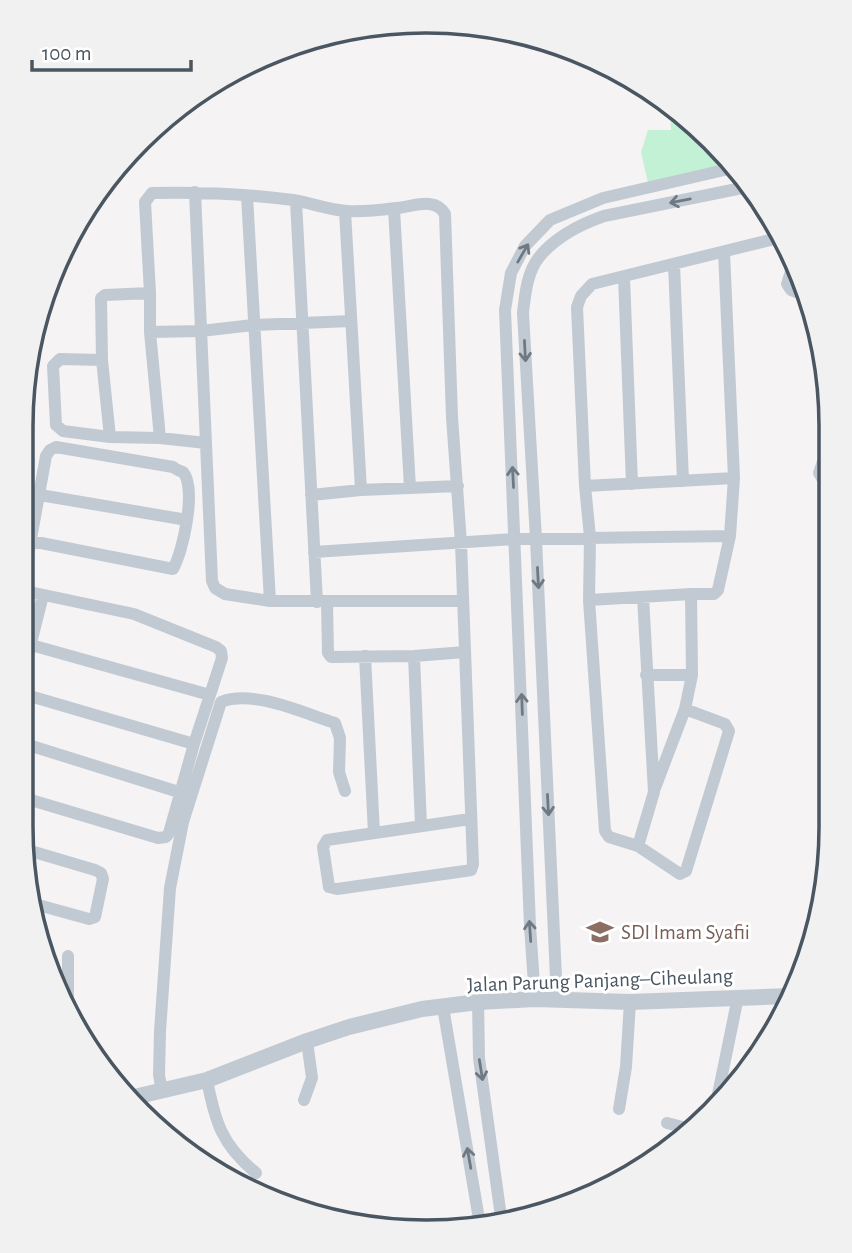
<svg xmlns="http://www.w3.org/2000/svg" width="852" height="1253" font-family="'Alegreya Sans',sans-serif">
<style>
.green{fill:#c3f1d5}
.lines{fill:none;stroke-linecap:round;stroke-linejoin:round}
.minor{stroke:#c1cad2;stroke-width:12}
.tertiary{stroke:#c1cad2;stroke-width:16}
.oneway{stroke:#6e7983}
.labels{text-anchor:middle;stroke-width:6;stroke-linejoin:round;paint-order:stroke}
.education-label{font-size:21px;fill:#785e54;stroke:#fff;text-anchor:start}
.street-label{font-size:21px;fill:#4a5661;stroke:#fff}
.rim{fill:none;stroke:#4a5661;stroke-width:3.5}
</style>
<rect width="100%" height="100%" fill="#f5f3f3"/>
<!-- green -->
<path class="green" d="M670 112 713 140 730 164 648 183 641 152 648 130H671Z"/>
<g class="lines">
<!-- minor -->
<path class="minor" d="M195 192 212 581 215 588 225 594 270 601H462
M247 196 270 601
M296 201 317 602
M394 209 410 488
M345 211 361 490
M794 262 787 284 791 290 806 296
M674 264 683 481
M624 277 632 484
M150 293V332L160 438
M150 332 201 331 253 325 351 321
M102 360 110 437
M206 443 160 438 110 437 63 431 56 425 53 366 60 359 102 360 101 298 105 295 150 293 145 202 152 193C200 192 247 194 293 200 311 203 329 210 347 211 362 212 380 210 396 208 412 207 435 196 445 214L452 417 461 543 473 864 471 870 465 871 337 889 329 887 323 847 327 840 470 819
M825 456 819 473 826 485
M585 486 734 478
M40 495 187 520
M311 495 361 490 458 486
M314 552 515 539 730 536
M25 572 46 456 50 450 56 447 173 467C173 468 182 472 183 472 197 488 183 552 173 569L31 541
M25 591 134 614 216 647 221 651 222 658 210 695
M589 600 691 594H714L718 590 730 536 734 478 724 252
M327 602 328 653 331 657 414 656 465 652
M365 656 374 833
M414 656 421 826
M23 675 43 595
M646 675H692
M23 694 194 744 210 695 24 643
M685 709 725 724 729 731 686 871 680 874 638 846 609 837 605 831 589 600 590 537 585 486 577 307 581 296 592 284 782 237
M22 743 182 793
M655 788 685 709 692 675 691 594
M21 797 158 838 166 837 169 833 194 744
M638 846 654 792 643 597
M24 849 95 870 101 873 103 879 95 917 89 919 31 903
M59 986H68V956
M68 986V1006
M535 999 530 926 505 310 511 273 525 246 550 220 603 198 733 168
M557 1000 536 539 523 313C525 295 527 271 540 256 556 237 581 224 604 216L747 187
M478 1002 479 1058 502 1224
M443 1007 480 1225
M207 1080C215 1122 222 1145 256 1173
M162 1091 159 1075 160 1031 170 888 183 822 221 702C253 689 303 713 335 723L340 738 339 772 345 791
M304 1100 312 1078 307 1041
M619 1109 626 1067 630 1002
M715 1109 738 997
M667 1123 690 1129"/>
<!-- tertiary -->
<path class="tertiary" d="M130 1098 207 1080 307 1041 349 1027 422 1009 478 1002 535 999 630 1002 791 996"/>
</g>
<!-- one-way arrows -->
<defs><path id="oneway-shaft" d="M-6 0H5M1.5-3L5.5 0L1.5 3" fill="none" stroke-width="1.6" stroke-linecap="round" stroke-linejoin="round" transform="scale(1.75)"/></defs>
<g class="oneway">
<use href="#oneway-shaft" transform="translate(680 201) rotate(169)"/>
<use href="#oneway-shaft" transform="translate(523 253) rotate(-60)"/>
<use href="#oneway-shaft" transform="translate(525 351) rotate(87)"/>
<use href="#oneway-shaft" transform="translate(513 477) rotate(-93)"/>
<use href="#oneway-shaft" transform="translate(538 578) rotate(87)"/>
<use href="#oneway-shaft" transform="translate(522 704) rotate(-92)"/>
<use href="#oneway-shaft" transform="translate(548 805) rotate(87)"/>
<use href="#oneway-shaft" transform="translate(530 931) rotate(-94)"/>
<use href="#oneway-shaft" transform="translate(481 1070) rotate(81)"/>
<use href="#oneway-shaft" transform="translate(469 1158) rotate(-100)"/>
</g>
<!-- icons -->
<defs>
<g id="school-bare" transform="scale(2.1)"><path d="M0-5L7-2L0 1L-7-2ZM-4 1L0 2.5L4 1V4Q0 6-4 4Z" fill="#8d6e63" stroke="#fff" stroke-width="2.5" paint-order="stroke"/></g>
</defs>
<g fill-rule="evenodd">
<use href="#school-bare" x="600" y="932"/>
</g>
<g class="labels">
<!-- education labels -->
<g class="education-label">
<text x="621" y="939">SDI Imam Syafii</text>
</g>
<!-- street labels -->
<g class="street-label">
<text transform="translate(600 980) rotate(-2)" y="7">Jalan Parung Panjang–Ciheulang</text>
</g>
</g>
<!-- crop -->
<path d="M0 0H852V1253H0ZM426 33H426A393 393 0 0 1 819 426V827A393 393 0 0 1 426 1220H426A393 393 0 0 1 33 827V426A393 393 0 0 1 426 33Z" fill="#f1f1f2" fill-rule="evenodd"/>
<path class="rim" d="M426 33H426A393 393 0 0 1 819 426V827A393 393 0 0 1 426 1220H426A393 393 0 0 1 33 827V426A393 393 0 0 1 426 33Z"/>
<!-- scale -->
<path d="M32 60v10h159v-10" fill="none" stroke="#4a5661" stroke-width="3.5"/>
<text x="42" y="60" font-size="21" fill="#4a5661" stroke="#ffffff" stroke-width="5" paint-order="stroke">100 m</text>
</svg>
